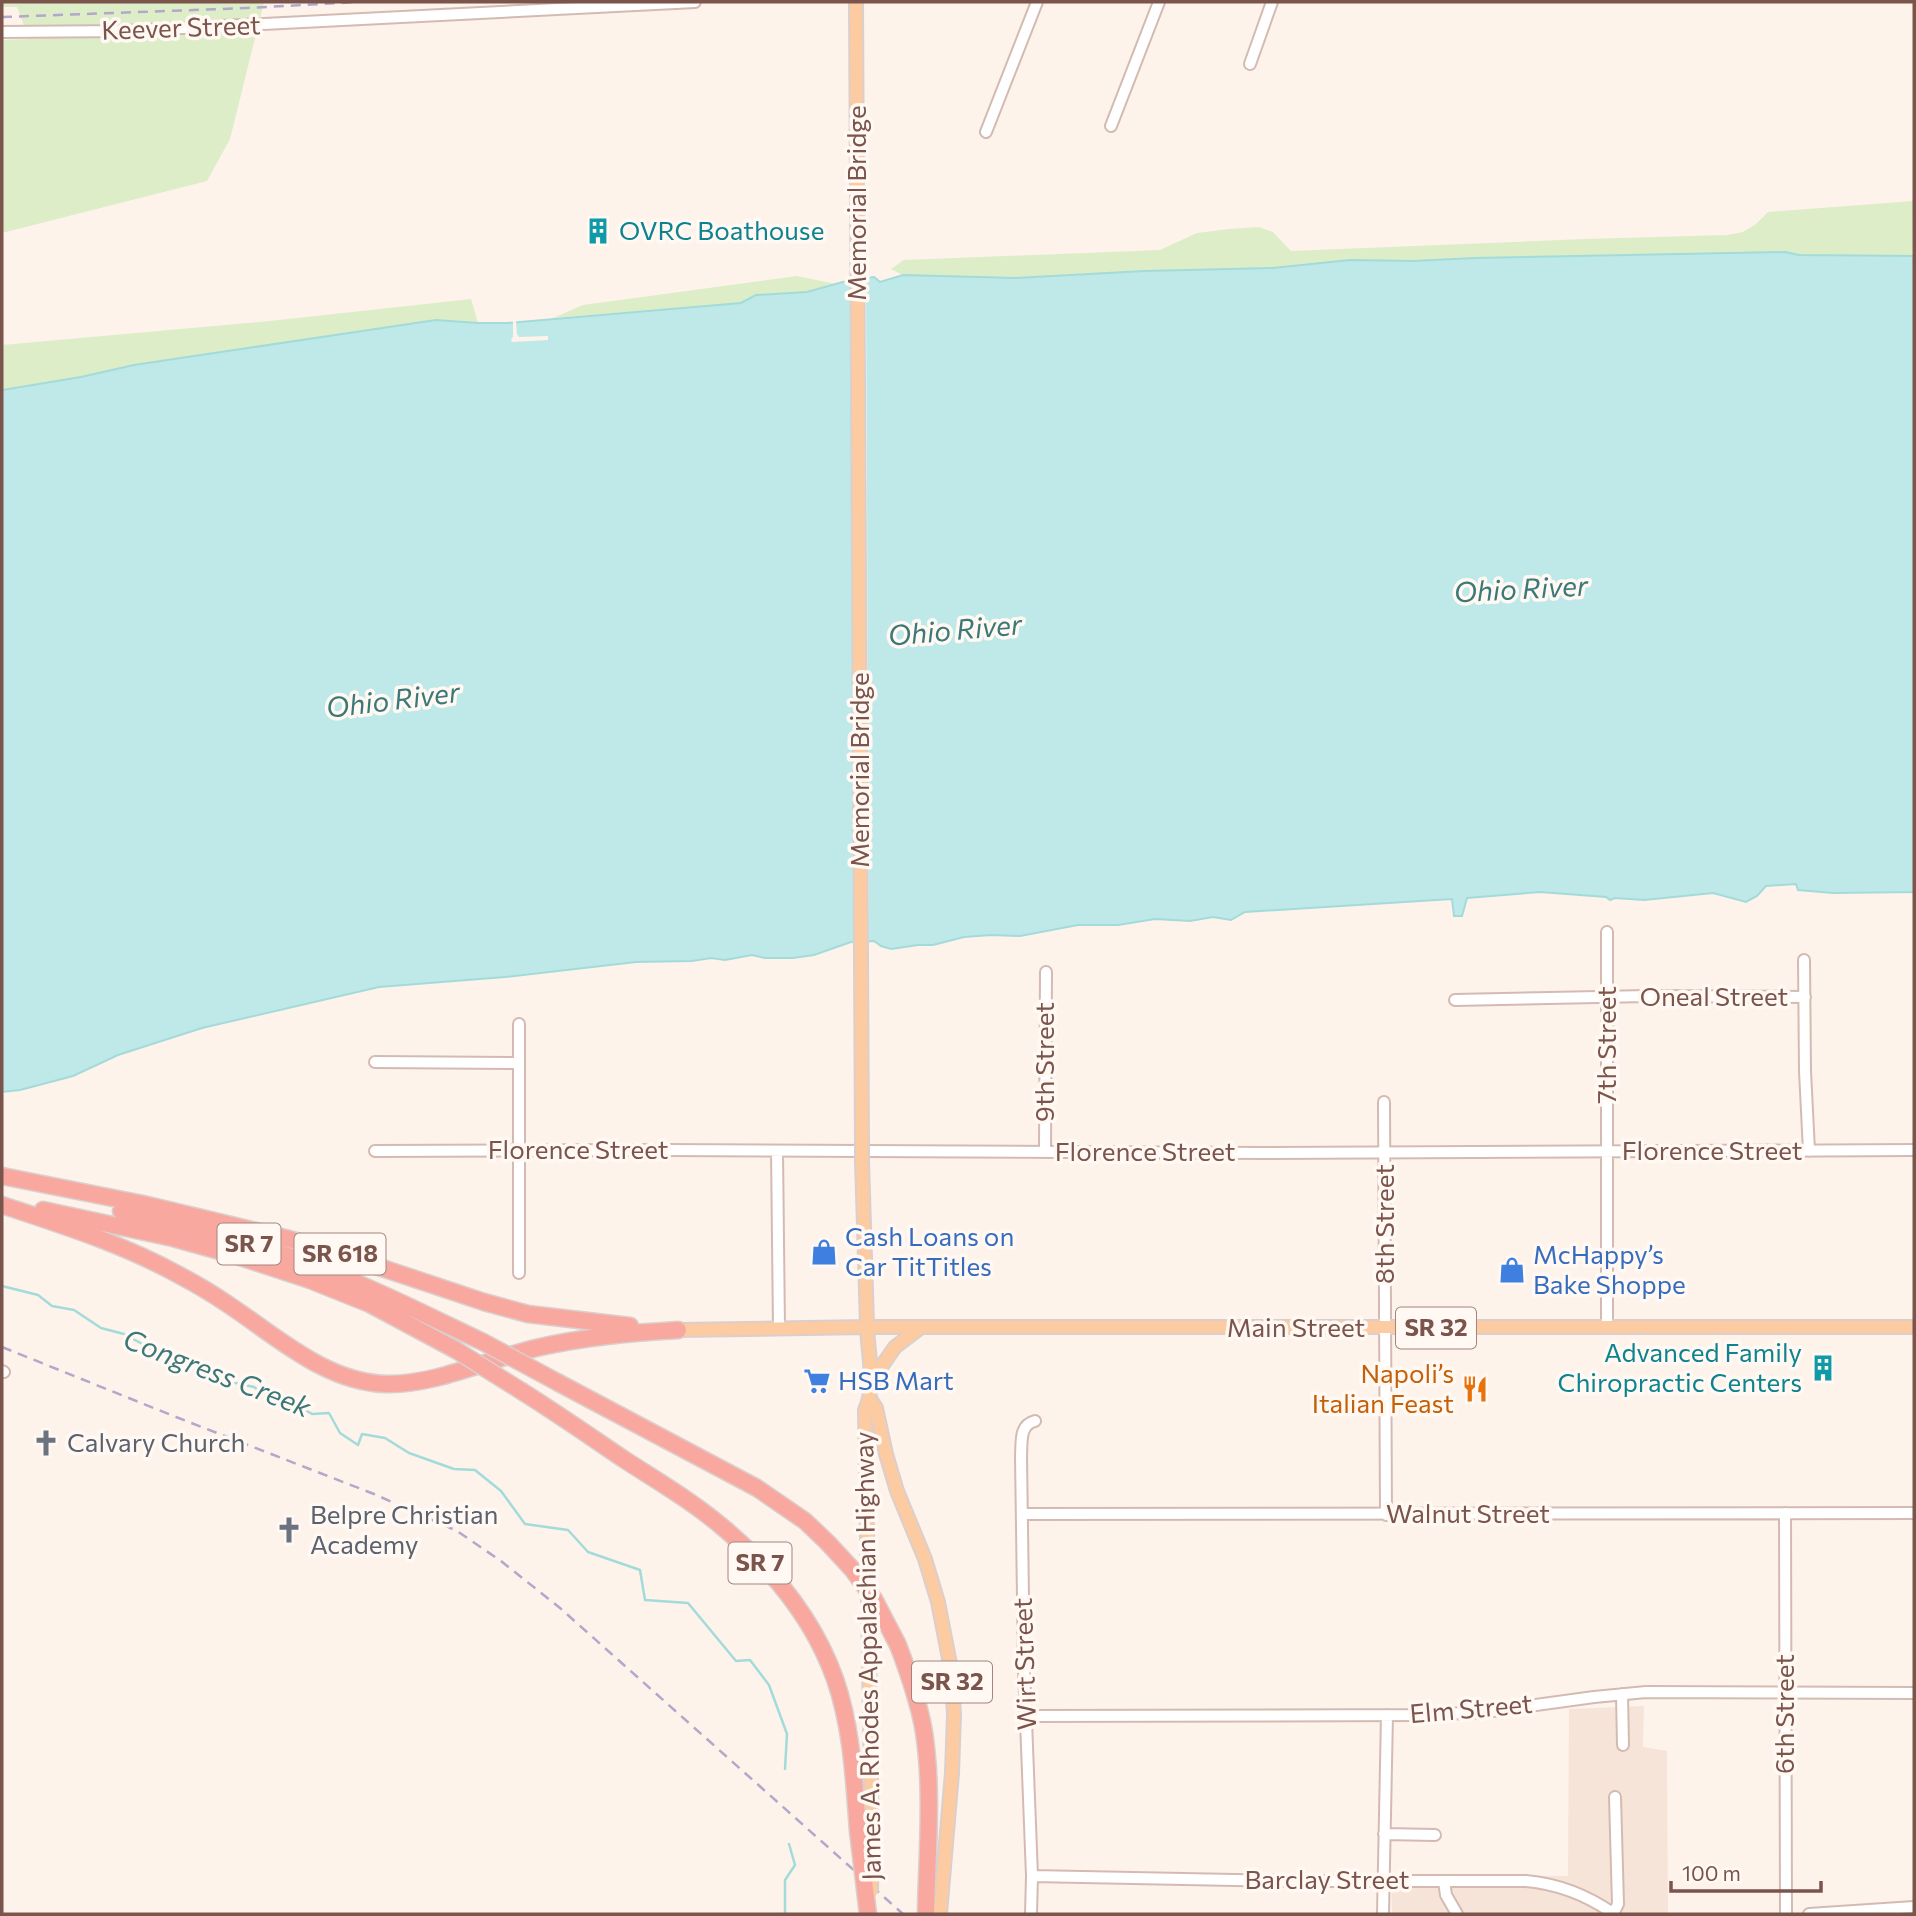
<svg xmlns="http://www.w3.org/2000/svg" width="1916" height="1916" font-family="Commissioner,sans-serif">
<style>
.residential{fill:#f6e4d9}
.green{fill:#ddedc8}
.water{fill:#bee9e8;stroke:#a3dbda;stroke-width:2}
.pier{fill:#fdf3eb}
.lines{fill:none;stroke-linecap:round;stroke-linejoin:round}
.stream{stroke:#a3dbda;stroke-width:2.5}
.minor-casing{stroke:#d4bbb2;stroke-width:14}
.major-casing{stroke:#dacfcd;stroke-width:16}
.highway-casing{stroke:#dacfcd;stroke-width:19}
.minor{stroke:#fff;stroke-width:10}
.major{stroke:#fdcba2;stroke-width:12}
.highway{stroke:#f9a8a0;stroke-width:16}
.rail{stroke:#b3a7ca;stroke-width:2.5;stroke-dasharray:10 7;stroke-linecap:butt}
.major-bridge-casing{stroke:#dacfcd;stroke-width:16;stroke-linecap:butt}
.highway-bridge-casing{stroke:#dacfcd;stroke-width:19;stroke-linecap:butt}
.major-bridge{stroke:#fdcba2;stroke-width:12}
.highway-bridge{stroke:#f9a8a0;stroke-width:16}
.labels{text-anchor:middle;stroke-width:7;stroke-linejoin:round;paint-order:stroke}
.shield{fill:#fff8f3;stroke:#a3857e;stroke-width:2}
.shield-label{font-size:24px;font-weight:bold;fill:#7b544c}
.street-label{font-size:26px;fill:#7b544c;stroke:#fff8f3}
.culture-label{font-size:26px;fill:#0d838f;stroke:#fff8f3;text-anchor:start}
.shop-label{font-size:26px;fill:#366cbe;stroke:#fff8f3;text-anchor:start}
.food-label{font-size:26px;fill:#c56008;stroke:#fff8f3;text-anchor:end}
.worship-label{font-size:26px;fill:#5b616d;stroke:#fff8f3;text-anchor:start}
.water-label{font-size:28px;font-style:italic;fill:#3b7978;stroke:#fff8f3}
</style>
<rect width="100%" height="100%" fill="#fdf3eb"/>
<!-- residential -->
<path class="residential" d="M1644 1706 1643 1747 1667 1751 1668 1914H1392L1391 1876H1568L1569 1709Z"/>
<!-- green -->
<path class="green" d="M2 2H264L230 139 207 181 2 233V40L29 39 17 7H2Z
M1913 201 1912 256 1799 255 1785 252 1475 258 1413 261 1350 260 1273 268 1144 271 1015 278 903 275 891 269 904 260 1160 250 1197 233 1229 229 1259 227 1273 232 1291 251 1584 239 1727 235 1743 232 1756 224 1768 212Z
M797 276 836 284 807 292 756 295 741 303 553 318 583 305Z
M471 299 478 323 436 320 134 365 81 377 2 390V345L270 321Z"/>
<!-- water -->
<path class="water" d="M1785 252 1799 255 1914 256V892L1833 893 1798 890 1796 884 1766 886 1757 896 1746 902 1713 893 1644 900 1615 898 1610 900 1606 897 1540 892 1467 898 1462 916H1454L1452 899 1245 912 1231 920 1213 917 1190 921 1155 919 1118 925H1078L1020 936 991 935 964 937 933 945H918L891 949 881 946 874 941 851 942 814 955 793 958H765L752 955 725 960 711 958 692 961 636 962 505 977 379 987 202 1028 118 1055 73 1076 20 1090 2 1092V390L81 377 134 365 436 320 478 323H508L741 303 756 295 807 292 850 280 874 277 880 282 903 275 1015 278 1144 271 1273 268 1350 260 1413 261 1475 258Z"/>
<!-- pier -->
<path class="pier" d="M866 275 869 945 854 946 850 277Z
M513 321H516L517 334 519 337 548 336V340L512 342 511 339 513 337Z"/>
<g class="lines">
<!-- stream -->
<path class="stream" d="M2 1286 38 1295 52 1306 74 1310 101 1328 124 1334 155 1351 185 1363 211 1369 231 1382 254 1387 265 1395 290 1401 312 1414 329 1413 340 1433 358 1445 362 1434 385 1438 409 1453 454 1469 475 1470 501 1491 525 1524 568 1530 588 1552 640 1570 645 1600 688 1603 736 1661 750 1660 769 1685 787 1734 785 1769
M785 1914V1880L795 1865 789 1844"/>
<!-- minor casing -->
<g class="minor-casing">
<path id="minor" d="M2 32 124 31 695 2
M1250 64 1272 2
M1111 126 1159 2
M986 132 1037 2
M1804 960 1805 1071 1809 1151
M1455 1000 1647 996 1805 997
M375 1062 519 1063
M1384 1102 1386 1515
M375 1151 665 1150 1263 1153 1914 1150
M777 1151 779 1328
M1045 1151 1046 972
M519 1273V1024
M1607 1326V932
M2 1371 4 1372
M1785 1513 1786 1914
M1023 1514 1914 1513
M1622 1694 1623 1745
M1027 1716 1424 1715 1485 1712 1594 1697 1646 1692 1914 1693
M1384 1834 1435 1835
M1032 1876 1291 1881H1526C1559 1884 1587 1895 1614 1914
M1444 1881 1446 1895 1457 1914
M1031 1914 1032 1876 1024 1669 1021 1456C1022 1442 1019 1425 1035 1421
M1383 1914 1387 1715
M1613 1914 1618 1904 1615 1797
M1809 1914 1914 1907"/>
</g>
<!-- major casing -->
<g class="major-casing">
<path id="major" d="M856 2 862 1146
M862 1161C864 1215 865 1270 867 1324 867 1351 877 1385 865 1410L872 1844
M678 1330 867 1327H1914
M870 1383 895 1347 920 1328
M870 1399 876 1408 886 1454 897 1491 925 1559 938 1602 951 1669 954 1714 952 1773 940 1914"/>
</g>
<!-- highway casing -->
<g class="highway-casing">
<path id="highway" d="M2 1176 143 1204 285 1238 331 1251 484 1302 528 1314 630 1326
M2 1205C62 1225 123 1244 179 1275 196 1284 213 1294 229 1305 277 1337 327 1383 387 1384 435 1385 489 1359 536 1348 583 1337 630 1333 678 1330
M43 1210 173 1238 234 1255 310 1280 370 1304 456 1350
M121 1211C185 1225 250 1241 312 1265 371 1287 426 1315 483 1342
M557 1382 757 1488 805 1521 828 1543
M523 1392C558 1414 591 1437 625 1460 659 1482 695 1503 726 1530 773 1570 814 1620 835 1679 852 1728 854 1779 858 1831
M898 1645C909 1674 919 1702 924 1732 933 1790 927 1856 926 1914"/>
</g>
<!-- minor -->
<use href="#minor" class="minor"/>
<!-- major -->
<use href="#major" class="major"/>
<!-- highway -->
<use href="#highway" class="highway"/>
<!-- rail -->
<path class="rail" d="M2 17 247 8 358 2
M2 1347 176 1417 374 1494 457 1531 501 1561 560 1608 903 1914"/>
<!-- major-bridge casing -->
<g class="major-bridge-casing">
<path id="major-bridge" d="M862 1146V1161
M871 1892 872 1844"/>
</g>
<!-- highway-bridge casing -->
<g class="highway-bridge-casing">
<path id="highway-bridge" d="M483 1342 557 1382
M456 1350 523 1392
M828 1543 852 1569 874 1599 898 1645
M858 1831 868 1914"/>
</g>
<!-- major-bridge -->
<use href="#major-bridge" class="major-bridge"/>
<!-- highway-bridge -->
<use href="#highway-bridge" class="highway-bridge"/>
</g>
<!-- icons -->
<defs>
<g id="building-bare" transform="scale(2.1)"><path d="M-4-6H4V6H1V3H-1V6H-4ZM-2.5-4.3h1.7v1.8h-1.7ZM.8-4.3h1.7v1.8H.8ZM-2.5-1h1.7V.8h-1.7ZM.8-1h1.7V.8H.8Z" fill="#0f9aa8" stroke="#fff8f3" stroke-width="2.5" paint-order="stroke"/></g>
<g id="shop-bare" transform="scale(2.1)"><path d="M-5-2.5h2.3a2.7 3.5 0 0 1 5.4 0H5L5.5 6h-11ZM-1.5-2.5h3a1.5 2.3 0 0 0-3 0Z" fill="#3f7fe0" stroke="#fff8f3" stroke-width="2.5" paint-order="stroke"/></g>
<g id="supermarket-bare" transform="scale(2.1)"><path d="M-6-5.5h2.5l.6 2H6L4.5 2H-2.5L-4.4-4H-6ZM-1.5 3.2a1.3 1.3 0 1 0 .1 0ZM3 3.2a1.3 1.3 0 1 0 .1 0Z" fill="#3f7fe0" stroke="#fff8f3" stroke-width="2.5" paint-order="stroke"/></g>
<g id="restaurant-bare" transform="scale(2.1)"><path d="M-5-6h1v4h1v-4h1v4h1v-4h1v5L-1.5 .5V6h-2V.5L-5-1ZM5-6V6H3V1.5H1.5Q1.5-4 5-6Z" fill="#e8710a" stroke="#fff8f3" stroke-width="2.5" paint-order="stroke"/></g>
<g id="church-bare" transform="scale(2.1)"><path d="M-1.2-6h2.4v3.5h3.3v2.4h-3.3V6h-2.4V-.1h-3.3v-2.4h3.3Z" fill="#6b7280" stroke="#fff8f3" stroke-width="2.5" paint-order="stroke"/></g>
</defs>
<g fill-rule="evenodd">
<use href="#building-bare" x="598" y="231"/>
<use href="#shop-bare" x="824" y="1252"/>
<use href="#shop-bare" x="1512" y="1270"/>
<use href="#building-bare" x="1823" y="1368"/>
<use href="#supermarket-bare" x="817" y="1381"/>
<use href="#restaurant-bare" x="1475" y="1389"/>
<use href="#church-bare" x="46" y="1443"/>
<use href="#church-bare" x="289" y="1530"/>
</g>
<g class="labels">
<!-- shield labels -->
<g class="shield">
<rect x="217.5" y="1223.5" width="63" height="41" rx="5"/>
<rect x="294.5" y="1233.5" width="91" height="41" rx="5"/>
<rect x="1396" y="1307.5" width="80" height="41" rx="5"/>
<rect x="728.5" y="1542.5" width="63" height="41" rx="5"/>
<rect x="912" y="1661.5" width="80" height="41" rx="5"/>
</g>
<g class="shield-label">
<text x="249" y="1252">SR 7</text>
<text x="340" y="1262">SR 618</text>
<text x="1436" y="1336">SR 32</text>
<text x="760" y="1571">SR 7</text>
<text x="952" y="1690">SR 32</text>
</g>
<!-- street labels -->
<g class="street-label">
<text transform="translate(181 28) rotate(-2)" y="9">Keever Street</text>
<text transform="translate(857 203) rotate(-90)" y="9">Memorial Bridge</text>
<text transform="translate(860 770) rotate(-90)" y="9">Memorial Bridge</text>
<text x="1714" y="1006">Oneal Street</text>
<text transform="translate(1607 1045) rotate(-90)" y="9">7th Street</text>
<text transform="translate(1045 1062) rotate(-90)" y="9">9th Street</text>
<text x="578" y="1159">Florence Street</text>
<text x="1712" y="1160">Florence Street</text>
<text x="1145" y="1161">Florence Street</text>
<text transform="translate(1385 1224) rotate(-90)" y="9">8th Street</text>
<text x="1296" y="1337">Main Street</text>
<text x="1468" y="1523">Walnut Street</text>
<text transform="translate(868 1656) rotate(-91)" y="9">James A. Rhodes Appalachian Highway</text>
<text transform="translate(1025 1664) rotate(-92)" y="9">Wirt Street</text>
<text transform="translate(1471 1709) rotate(-5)" y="9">Elm Street</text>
<text transform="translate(1785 1714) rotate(-90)" y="9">6th Street</text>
<text x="1327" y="1889">Barclay Street</text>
</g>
<!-- culture labels -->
<g class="culture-label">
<text x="619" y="240">OVRC Boathouse</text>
<text x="1802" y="1362" text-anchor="end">Advanced Family<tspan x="1802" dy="30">Chiropractic Centers</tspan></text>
</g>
<!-- shop labels -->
<g class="shop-label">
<text x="845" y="1246">Cash Loans on<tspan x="845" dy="30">Car TitTitles</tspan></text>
<text x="1533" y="1264">McHappy’s<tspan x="1533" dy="30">Bake Shoppe</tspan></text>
<text x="838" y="1390">HSB Mart</text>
</g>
<!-- food labels -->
<g class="food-label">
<text x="1454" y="1383">Napoli’s<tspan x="1454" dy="30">Italian Feast</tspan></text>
</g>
<!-- worship labels -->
<g class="worship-label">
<text x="67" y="1452">Calvary Church</text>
<text x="310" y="1524">Belpre Christian<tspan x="310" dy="30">Academy</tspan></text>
</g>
<!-- water labels -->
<g class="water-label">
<text transform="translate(1521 589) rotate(-3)" y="10">Ohio River</text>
<text transform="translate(955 630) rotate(-5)" y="10">Ohio River</text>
<text transform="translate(393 700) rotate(-7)" y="10">Ohio River</text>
<text transform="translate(217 1373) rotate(21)" y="10">Congress Creek</text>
</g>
</g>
<!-- border -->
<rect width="1916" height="1916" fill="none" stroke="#7b544c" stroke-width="7"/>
<!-- scale -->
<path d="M1671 1881v10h150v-10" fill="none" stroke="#7b544c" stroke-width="3.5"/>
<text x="1682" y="1881" font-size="21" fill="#7b544c" stroke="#fff8f3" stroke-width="5" paint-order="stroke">100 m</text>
</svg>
